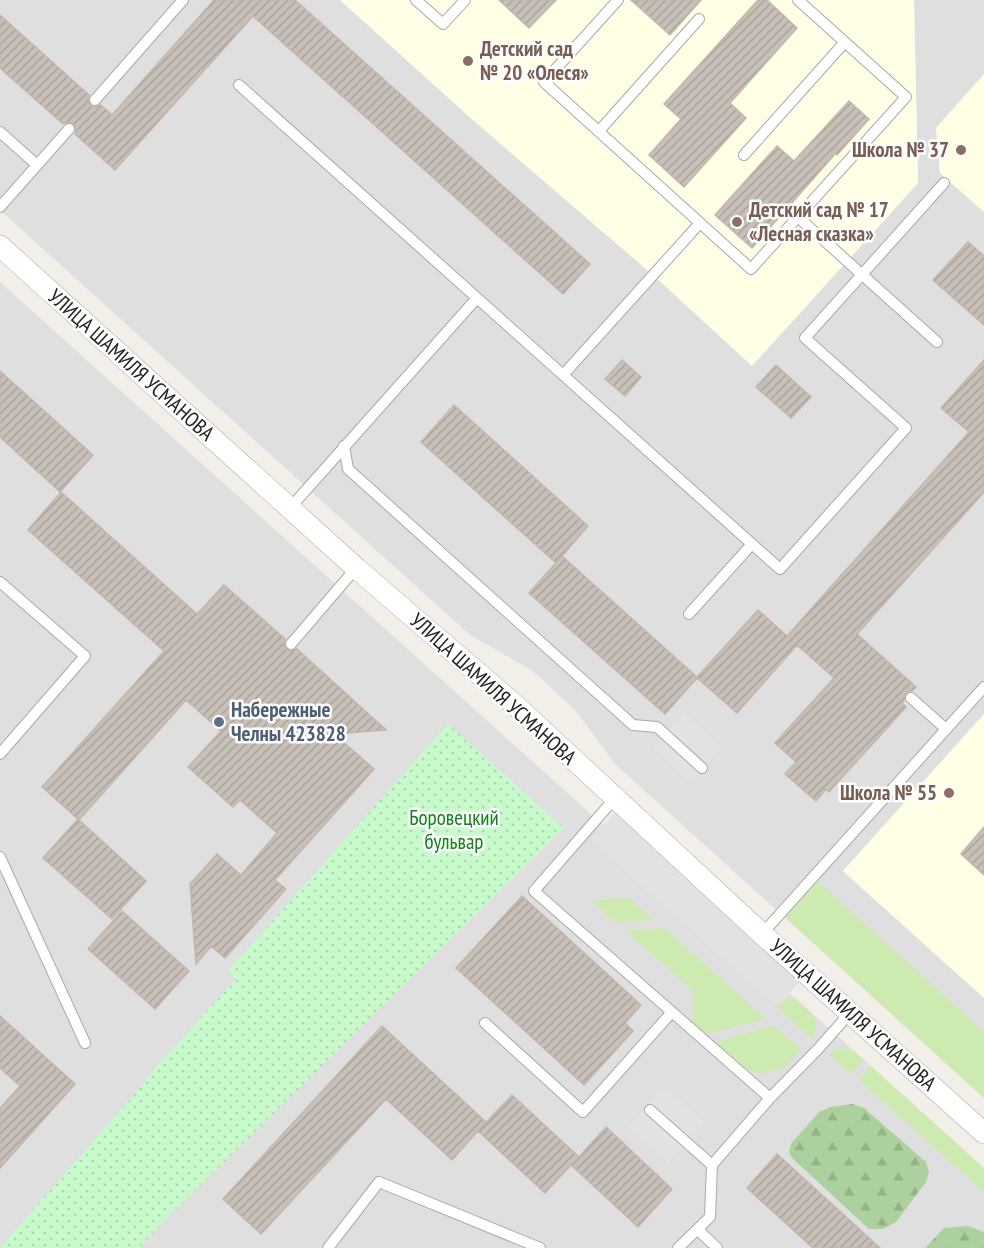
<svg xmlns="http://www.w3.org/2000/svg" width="984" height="1248" font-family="'PT Sans Narrow',sans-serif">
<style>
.residential{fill:#e0dfdf}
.education{fill:#ffffe5}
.grass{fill:#cdebb0}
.forest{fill:url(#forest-firs)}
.park{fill:url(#park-dots)}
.parking{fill:#e2e2e2}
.building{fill:url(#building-hatch);stroke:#c4b6ab;stroke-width:1.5}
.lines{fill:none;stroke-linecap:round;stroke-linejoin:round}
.service-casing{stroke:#a9a9a9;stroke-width:12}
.minor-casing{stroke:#a9a9a9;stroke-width:22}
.service{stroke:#fff;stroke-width:10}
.minor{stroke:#fff;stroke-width:21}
.education-dot{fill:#8d6e63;stroke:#fff;stroke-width:2}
.service-dot{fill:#5c6f8a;stroke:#fff;stroke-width:2}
.labels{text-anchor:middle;stroke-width:5;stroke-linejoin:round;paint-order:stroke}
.education-label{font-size:21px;font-weight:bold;fill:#785e54;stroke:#fff;text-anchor:start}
.street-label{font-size:21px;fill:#222;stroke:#fff}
.service-label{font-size:21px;font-weight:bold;fill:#4e5e75;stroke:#fff;text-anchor:start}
.park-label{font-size:21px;fill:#0c8416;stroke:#fff}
</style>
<defs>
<pattern id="forest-firs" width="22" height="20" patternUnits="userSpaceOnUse" patternTransform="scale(1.5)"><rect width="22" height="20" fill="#add19e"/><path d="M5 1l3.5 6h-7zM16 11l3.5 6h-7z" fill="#95b388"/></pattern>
<pattern id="park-dots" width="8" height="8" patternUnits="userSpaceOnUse" patternTransform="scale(1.5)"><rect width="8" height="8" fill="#c8facc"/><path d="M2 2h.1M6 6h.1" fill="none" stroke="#acd6af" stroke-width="1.8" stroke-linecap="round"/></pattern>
<pattern id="building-hatch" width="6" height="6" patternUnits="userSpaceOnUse" patternTransform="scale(1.5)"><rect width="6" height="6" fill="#c7bfb8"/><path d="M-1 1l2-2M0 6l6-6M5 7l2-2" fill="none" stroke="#aba49e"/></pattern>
</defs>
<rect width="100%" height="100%" fill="#f2efe9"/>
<!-- residential -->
<path class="residential" d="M0 0H340L474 121 653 275 847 261 918 183 914 0H984V74L936 128 940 173 984 212V714L843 871 984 998V1098L615 764 576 711 533 671 470 635 0 210Z
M0 282 984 1168V1248H0Z"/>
<!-- education -->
<path class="education" d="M340 0H914L918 183 752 366 653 275 474 121Z
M984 74V212L940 173 936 128Z
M984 714V998L843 871Z"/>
<!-- grass -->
<path class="grass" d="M818 881 984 1032V1098L786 918Z
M629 898 654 920 615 922 591 900Z
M664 928 766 1019 707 1034 693 1022 694 991 626 931Z
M786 1000C790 1000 793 999 796 1000 800 1002 802 1004 805 1007 815 1016 822 1026 811 1038L777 1007 781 1002Z
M774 1026 801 1049 786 1066 773 1071 762 1073 751 1071 715 1042Z
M839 1048 853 1050 864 1060 851 1074 830 1055Z
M871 1066 984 1168V1192L859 1080Z"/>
<!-- forest -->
<path class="forest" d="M853 1104 864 1108 926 1162 929 1172 926 1182 896 1222 883 1229H869L792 1158 789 1152 791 1144 819 1112 831 1107Z
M968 1226 984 1232V1248H925L944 1228Z"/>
<!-- park -->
<path class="park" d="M448 724 564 828 162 1223 139 1248H0L134 1095 151 1073 236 979 228 971Z"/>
<!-- parking -->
<path class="parking" d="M684 713 722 747 690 782 653 748Z
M622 804 807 974 777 1007 591 840Z
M664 1086 704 1122 668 1163 628 1127Z"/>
<!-- building -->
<path class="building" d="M214 0H295L590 264 563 294 253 16 115 170 75 134 76 130 74 124 70 122 63 124 0 68V15L89 95 88 99 90 105 94 107 101 105 112 115Z
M499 0H556L529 28Z
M631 0H701L670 35Z
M758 0H767L797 28 730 103 746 118 684 187 649 155 681 119 664 104Z
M849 101 869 119 837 155 836 153 752 248 715 215 777 146 794 161Z
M968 242 984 256V325L933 280Z
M622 360 641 377 625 396 605 379Z
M984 360V492L857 634 916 687 912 691H908L905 694 904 700 902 703 906 707 829 792 826 789 816 801 785 774 796 762 775 743 834 678 797 645 737 713 697 678 665 714 529 593 562 556 697 677 758 610 787 636 969 432 941 408Z
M776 365 811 397 791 418 756 387Z
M0 371 93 455 60 492 0 437Z
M454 405 588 526 556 563 421 442Z
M61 492 197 614 224 585 285 639 284 643 286 649 290 651 297 649 386 730 334 734 374 769 275 880 286 889 225 958 211 946 196 964 190 884 217 854 241 875 277 833 240 800 233 807 188 767 221 731 186 700 79 820 42 787 164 651 28 530Z
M78 819 146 881 112 919 43 858Z
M984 827V875L961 854Z
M522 896 641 1005 625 1023 633 1031 584 1085 456 968Z
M122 911 189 971 155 1009 88 949Z
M0 1016 75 1084 0 1168V1108L20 1086 0 1068Z
M382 1026 486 1122 452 1160 386 1099 261 1234 223 1199Z
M512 1095 579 1157 606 1127 672 1189 638 1227 571 1165 545 1193 478 1131Z
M777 1154 880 1248H813L747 1188Z"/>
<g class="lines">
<!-- service casing -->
<g class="service-casing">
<path id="service" d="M416 0 443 24 465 0
M618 0 544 82 751 269 906 97 798 0
M239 85 752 544
M95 100 183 0
M599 131 699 19
M0 132 37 165
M744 155 845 42
M0 207 69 129
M798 217 937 342
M563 375 700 223
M344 446 348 469 633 725 657 727 702 768
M290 508 477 298
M0 582 85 656 0 754
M689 614 752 544 780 569 906 428 805 338 944 183
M291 644 356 568
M911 698 946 729
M615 798 534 891 770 1098
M0 857 85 1043
M762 934 984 687
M485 1023 583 1112 672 1012
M650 1110 712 1165
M698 1230 717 1248
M328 1248 379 1182 540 1248
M678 1248 710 1217 712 1165 770 1098 818 1049 850 1013"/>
</g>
<!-- minor casing -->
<g class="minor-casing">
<path id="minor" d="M0 246 356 568 515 705 762 934 984 1133"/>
</g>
<!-- service -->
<use href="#service" class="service"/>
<!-- minor -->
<use href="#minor" class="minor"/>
</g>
<!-- markers -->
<g class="education-dot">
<circle cx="468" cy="61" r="6"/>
<circle cx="961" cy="150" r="6"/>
<circle cx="737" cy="222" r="6"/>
<circle cx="949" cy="793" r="6"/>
</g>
<circle class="service-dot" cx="219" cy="722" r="6"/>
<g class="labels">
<!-- education labels -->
<g class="education-label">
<text x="480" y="56">Детский сад<tspan x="480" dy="24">№ 20 «Олеся»</tspan></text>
<text x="949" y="157" text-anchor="end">Школа № 37</text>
<text x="749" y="217">Детский сад № 17<tspan x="749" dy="24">«Лесная сказка»</tspan></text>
<text x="937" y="800" text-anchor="end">Школа № 55</text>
</g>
<!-- street labels -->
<g class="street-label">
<text transform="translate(131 365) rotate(42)" y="7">УЛИЦА ШАМИЛЯ УСМАНОВА</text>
<text transform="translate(493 689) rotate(42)" y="7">УЛИЦА ШАМИЛЯ УСМАНОВА</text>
<text transform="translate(853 1015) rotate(42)" y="7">УЛИЦА ШАМИЛЯ УСМАНОВА</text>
</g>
<!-- service labels -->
<g class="service-label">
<text x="231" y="717">Набережные<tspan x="231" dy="24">Челны 423828</tspan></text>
</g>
<!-- park labels -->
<g class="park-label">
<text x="454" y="825">Боровецкий<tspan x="454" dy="24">бульвар</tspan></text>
</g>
</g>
</svg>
